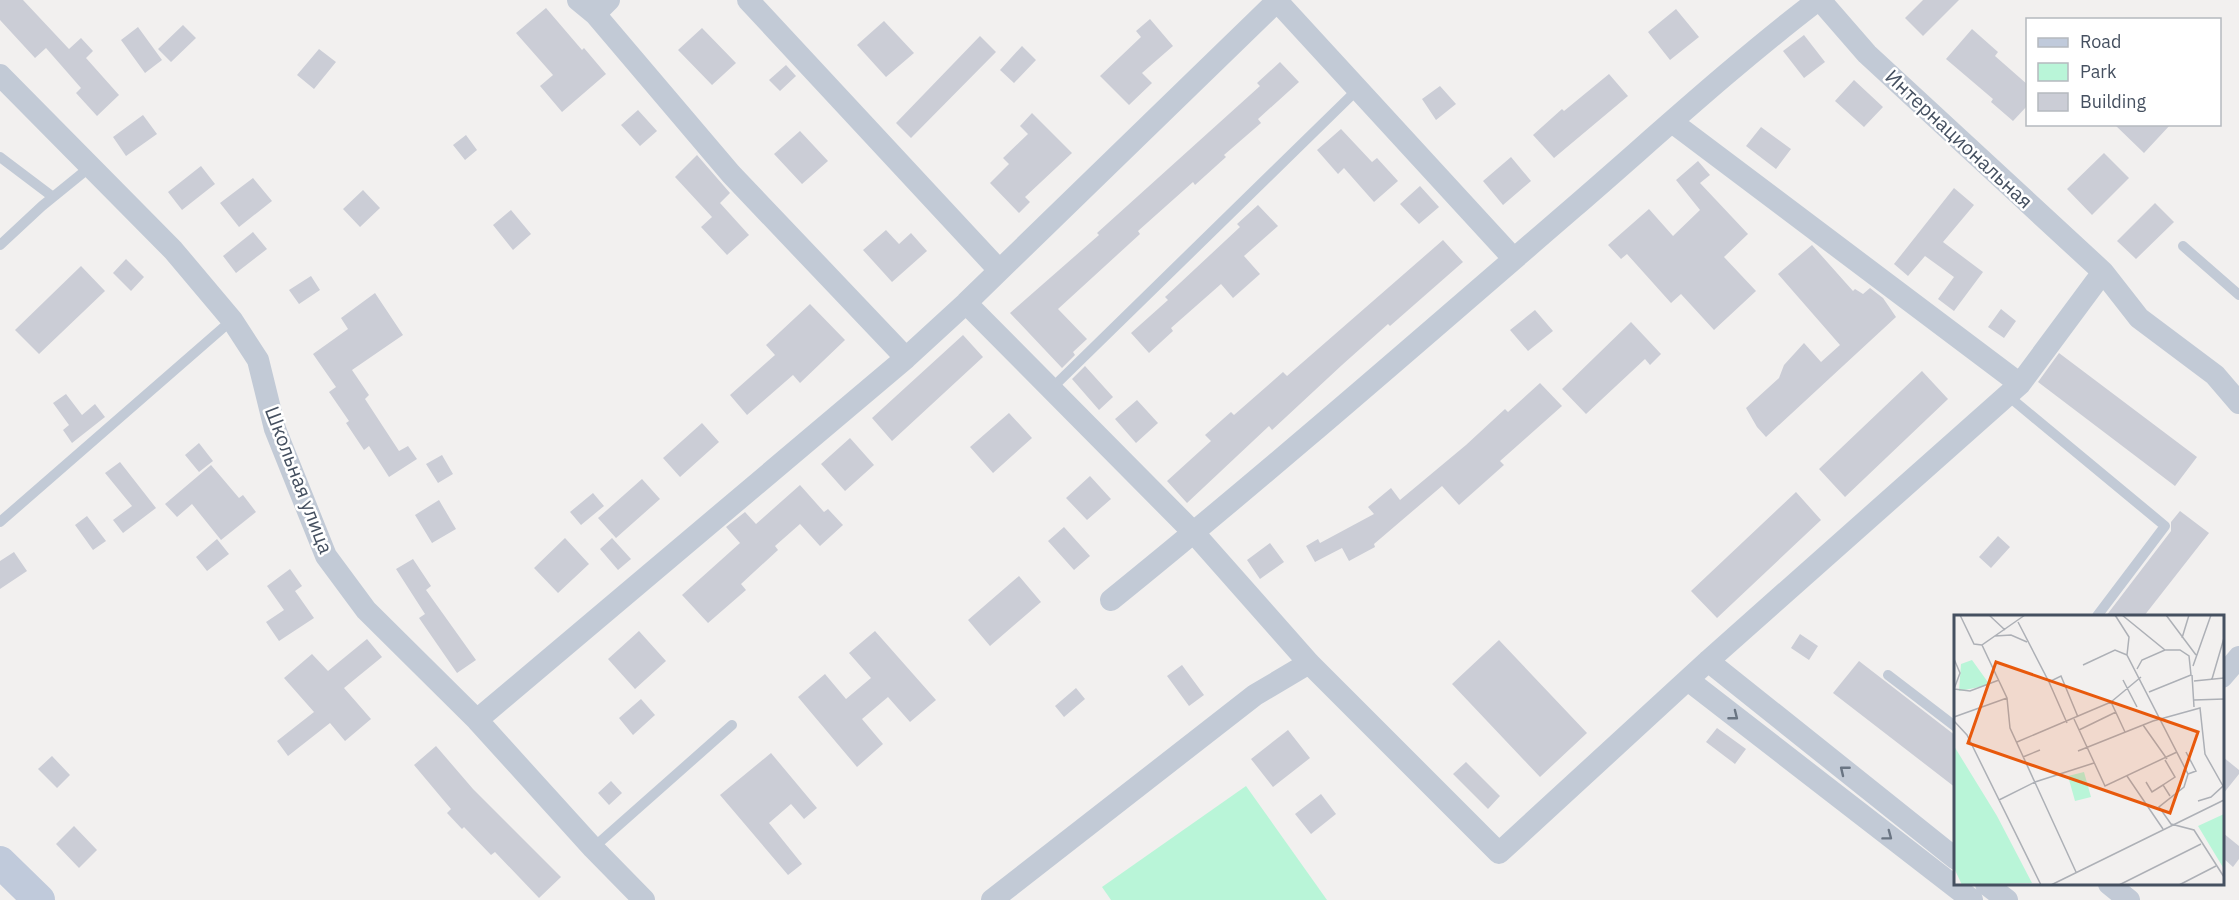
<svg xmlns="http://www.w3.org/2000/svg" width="2239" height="900" font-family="'IBM Plex Sans',sans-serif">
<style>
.green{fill:#b9f5d8}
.building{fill:#cbcdd6}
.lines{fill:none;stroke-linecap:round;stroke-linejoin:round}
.lane{stroke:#c2cad6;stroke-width:10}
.street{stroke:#c2cad6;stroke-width:22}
.secondary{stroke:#c0cadb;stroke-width:32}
.oneway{stroke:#6a7583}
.labels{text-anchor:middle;stroke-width:5;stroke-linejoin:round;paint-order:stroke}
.street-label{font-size:20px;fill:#455060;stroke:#fff}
.inset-road{fill:none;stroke:#adb0b6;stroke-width:1.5}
.view{fill:#e8590c;fill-opacity:0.15;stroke:#e8590c;stroke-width:3}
.inset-edge{fill:none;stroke:#455060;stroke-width:3}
</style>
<rect width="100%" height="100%" fill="#f2f0ef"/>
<!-- green -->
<path class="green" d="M1246 786 1327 900H1111L1102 887Z"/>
<!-- building -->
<path class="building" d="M0 0H23L69 49 81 38 93 51 86 58 119 95 97 116 76 93 81 88 46 48 35 58 0 20Z
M1923 0H1959L1923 36 1905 18Z
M546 8 582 50 584 48 606 74 562 112 540 86 553 75 516 33Z
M1676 9 1699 37 1670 60 1648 32Z
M1150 19 1173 46 1142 73 1152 83 1129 105 1100 76 1141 37 1136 31Z
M884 21 914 53 886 77 857 45Z
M183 25 196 38 171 62 158 49Z
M138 27 162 60 145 73 121 40Z
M702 28 736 63 712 85 678 50Z
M1972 29 1998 52 1995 56 2028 85V105L2013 121 1991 102 1993 99 1946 59Z
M1804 35 1825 62 1804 78 1783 51Z
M980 36 996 52 911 138 896 123Z
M1022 46 1036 60 1014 83 1000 70Z
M319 49 336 62 314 89 297 75Z
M1280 62 1299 82 1258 119 1261 123 1224 155 1226 157 1195 185 1193 182 1138 231 1140 234 1058 309 1087 339 1073 352 1075 355 1062 368 1010 313 1099 235 1097 233 1260 86 1257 83Z
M786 65 796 76 780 91 769 80Z
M1609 74 1628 96 1554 158 1533 135 1562 109 1564 111Z
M1854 80 1883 107 1864 127 1835 101Z
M1440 86 1456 104 1436 120 1422 99Z
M638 110 657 131 640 146 621 125Z
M1032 113 1072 153 1025 197 1030 202 1019 213 990 183 1009 164 1003 158 1028 134 1020 126Z
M143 115 157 134 126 156 113 137Z
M2114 124H2171L2144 153Z
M1761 127 1791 149 1776 169 1746 146Z
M1341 129 1372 162 1377 158 1398 181 1374 202 1344 168 1338 174 1317 150Z
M800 131 828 161 802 184 774 154Z
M466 135 477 150 465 160 453 145Z
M2104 153 2129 178 2092 215 2067 189Z
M697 155 730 193 720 203 749 235 727 255 701 227 712 217 675 177Z
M1511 157 1531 181 1503 205 1483 181Z
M1698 161 1710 175 1700 183 1748 234 1724 257 1756 291 1714 330 1681 294 1671 303 1627 254 1621 259 1608 245 1649 209 1673 236 1700 210 1676 180Z
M201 166 215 184 182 210 168 192Z
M253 178 272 201 239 227 220 203Z
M1420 186 1439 207 1419 224 1400 204Z
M1954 188 1974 205 1943 242 1983 272 1954 311 1938 299 1954 277 1925 256 1908 276 1894 264Z
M363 190 380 208 360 227 343 209Z
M2155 203 2174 222 2136 259 2117 241Z
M1258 205 1278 226 1244 256 1260 274 1233 298 1221 284 1171 328 1173 331 1149 353 1131 333 1168 300 1165 297 1240 227 1237 224Z
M511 210 531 234 513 250 493 225Z
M886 230 899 244 911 233 927 251 892 282 863 250Z
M253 232 267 249 236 273 223 256Z
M1443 240 1463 262 1390 326 1388 324 1342 365 1272 430 1269 426 1187 503 1167 481 1211 441 1205 435 1231 412 1234 415 1283 372 1287 376Z
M1812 245 1853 291 1855 289 1863 294 1870 288 1883 298 1896 317 1766 437 1757 427 1746 408 1779 378 1784 365 1804 343 1821 362 1840 345 1778 274Z
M126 259 144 277 131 291 113 273Z
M81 266 105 291 39 354 15 330Z
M311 276 320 290 299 304 289 290Z
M375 293 403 335 352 370 369 395 365 399 399 451 408 446 417 459 389 477 369 446 364 450 346 423 349 421 329 392 336 387 313 354 348 329 341 318Z
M810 304 845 340 800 383 793 375 747 415 730 395 775 355 766 345Z
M2001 309 2016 321 2004 338 1988 327Z
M1535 310 1553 331 1528 351 1510 330Z
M1631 322 1661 354 1650 365 1645 359 1586 414 1562 389Z
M963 335 983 357 892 441 872 418Z
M2059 353 2197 457 2175 486 2038 382Z
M1085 366 1113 397 1099 410 1072 379Z
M1922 371 1948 399 1845 497 1819 469Z
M1540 383 1562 406 1500 461 1504 465 1459 505 1442 486 1374 544 1375 547 1349 561 1342 548 1315 562 1306 546 1318 539 1320 543 1374 514 1368 507 1391 488 1400 500 1466 445 1505 409 1508 412Z
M66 394 82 415 95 404 105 417 72 443 63 430 69 425 53 403Z
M1137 400 1158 423 1136 443 1115 419Z
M1009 413 1032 438 993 473 970 447Z
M702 423 719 442 680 477 663 458Z
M850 438 874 465 845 491 821 464Z
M199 443 213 461 199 472 185 455Z
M442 455 453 474 438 483 426 464Z
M120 462 156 508 123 533 113 520 132 506 105 473Z
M211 465 239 498 243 495 256 512 221 540 192 504 177 517 165 504Z
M1090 476 1111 499 1087 520 1066 498Z
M642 479 660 499 616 538 598 518Z
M800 485 824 512 828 509 843 525 820 546 800 524 775 546 778 550 741 584 746 590 708 623 682 595 740 543 726 527 745 512 756 524Z
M1796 492 1821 520 1717 618 1691 591Z
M593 493 604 506 581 525 570 512Z
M439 500 456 529 432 543 415 515Z
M2180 511 2209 533 2144 616H2106L2171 531V522Z
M87 516 106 541 93 550 75 525Z
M1064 527 1090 556 1074 570 1048 541Z
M1998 536 2010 547 1991 568 1979 557Z
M565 538 589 564 558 593 534 568Z
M612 538 631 559 618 570 600 549Z
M217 539 229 554 207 571 196 557Z
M1270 543 1284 562 1260 579 1247 560Z
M14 552 27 571 0 589V561Z
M413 559 431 586 426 590 476 660 457 673 419 618 425 614 396 569Z
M290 569 302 586 295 591 314 618 279 641 266 622 284 610 267 586Z
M1019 576 1041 602 990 646 968 620Z
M639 631 666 661 635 689 608 659Z
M875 631 936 700 910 722 888 697 862 719 883 744 857 767 798 697 825 674 846 699 871 678 849 653Z
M1800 634 1818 646 1809 660 1791 648Z
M367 639 382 657 344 688 371 719 345 741 330 723 288 756 277 741 314 712 284 678 312 654 328 671Z
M1499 640 1587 733 1540 777 1452 684Z
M1859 661 1956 736V788L1833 693Z
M1182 665 1204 695 1189 706 1167 676Z
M1076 688 1085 699 1064 717 1055 706Z
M641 699 655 715 633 735 619 718Z
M1717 728 1746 749 1735 764 1706 742Z
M1288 730 1310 758 1273 787 1251 759Z
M436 746 473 789 561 877 539 898 495 852 491 855 464 827 462 829 447 813 451 809 414 765Z
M771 753 817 808 804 819 791 804 769 823 802 864 788 875 720 795Z
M52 756 70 775 57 788 38 769Z
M2223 757 2239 770V774L2223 794Z
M1466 762 1500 796 1488 809 1453 774Z
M611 781 622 793 609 805 598 793Z
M1321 794 1336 814 1311 834 1295 814Z
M74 826 97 850 79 868 56 844Z
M2223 833 2239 846V859L2233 867 2223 858Z"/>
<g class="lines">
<!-- lane -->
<path class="lane" d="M0 157 53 197
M0 245 42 206 90 167
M2183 246 2239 295
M1051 389 1359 88
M2007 395 2165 526 2097 616
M0 522 232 320
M1888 675 1956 727
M593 848 732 725"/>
<!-- street -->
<path class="street" d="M578 0 595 14 609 0
M748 0 999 270
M1820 0 1867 54 2103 272 2139 318 2215 375 2239 403
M595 14 731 174 906 358
M0 75 173 250 232 320 258 360 275 429 326 556 366 610 477 720 593 848 644 900
M1672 122 2020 384
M966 303 1194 533 1309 663 1499 853 1708 661 2020 384 2103 272
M1111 600C1268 473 1420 340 1573 208 1654 138 1733 65 1818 0
M1708 661 1956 859
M2222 677 2239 657
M1688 680 1972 900
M477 720 906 358 966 303 1277 1 1514 259
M1986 884 2007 900
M2109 884 2129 900
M992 900 1255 695 1309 663"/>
<!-- secondary -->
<path class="secondary" d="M0 862 39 900"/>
</g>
<!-- one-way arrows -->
<defs><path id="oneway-chevron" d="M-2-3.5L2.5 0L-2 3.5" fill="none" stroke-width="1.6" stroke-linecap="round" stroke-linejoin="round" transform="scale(1.5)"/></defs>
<g class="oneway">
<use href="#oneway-chevron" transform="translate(1734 716) rotate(38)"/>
<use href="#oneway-chevron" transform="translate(1844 770) rotate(-141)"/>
<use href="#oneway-chevron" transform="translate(1888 836) rotate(37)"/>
</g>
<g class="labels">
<!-- street labels -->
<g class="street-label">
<text transform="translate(1959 139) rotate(43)" y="7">Интернациональная</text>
<text transform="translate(299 480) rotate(69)" y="7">Школьная улица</text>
</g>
</g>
<!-- overview -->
<g transform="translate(1954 615)">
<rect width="270" height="270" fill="#f2f0ef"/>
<path d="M18 45 36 70 5 76 7 49ZM0 131 43 201 78 268 8 270 0 253ZM130 157 137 182 121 186 114 161ZM270 199V254L244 211Z" fill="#b9f5d8"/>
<path class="inset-road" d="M6 0 20 29 28 30M35 0 51 15M71 0 28 30 53 83 56 113 122 257M161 0 175 22 173 40 234 159 230 172 205 192 217 209 240 215 270 262M168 0 211 35H226L235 41 237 60 195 77M212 0 242 40M64 7 95 67 107 61 124 102M41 21 57 20 73 27M228 23 235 0M0 44 6 58 0 74M129 50 161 35 173 40M239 51 257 0M183 54 188 45 211 35M238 60 240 92M258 64 270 23M169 65 183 92M240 66 270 63M95 67 113 108M0 74 16 76 45 65M240 85 270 84M157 87 187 62M0 102 53 83M120 104 151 171 223 137M0 106 13 120 87 270M189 110 213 144M125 115 162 97M63 127 157 87 171 117M124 136 199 106 246 93 251 139 269 171 257 182 244 186M232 137 242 156 234 159M69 142 86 135M211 145 221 162 209 170 216 181M173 161 209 214M192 167 198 177 209 170M45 185 81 167 140 148M97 270 270 185M165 270 247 229M225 270 262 251"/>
<path class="view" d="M42 47 244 117 216 198 14 128Z"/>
<rect width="270" height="270" class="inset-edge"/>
</g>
<!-- legend -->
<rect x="2026" y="18" width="195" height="108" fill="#ffffff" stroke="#b5b9bf" stroke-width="1.5"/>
<rect x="2038" y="38" width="30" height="9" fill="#c0cadb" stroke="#b5b9bf" stroke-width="1.5"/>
<text x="2080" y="48" font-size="18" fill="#455060">Road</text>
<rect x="2038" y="63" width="30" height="18" fill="#b9f5d8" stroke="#b5b9bf" stroke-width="1.5"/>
<text x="2080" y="78" font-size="18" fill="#455060">Park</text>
<rect x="2038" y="93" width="30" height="18" fill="#cbcdd6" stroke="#b5b9bf" stroke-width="1.5"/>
<text x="2080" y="108" font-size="18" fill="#455060">Building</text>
</svg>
